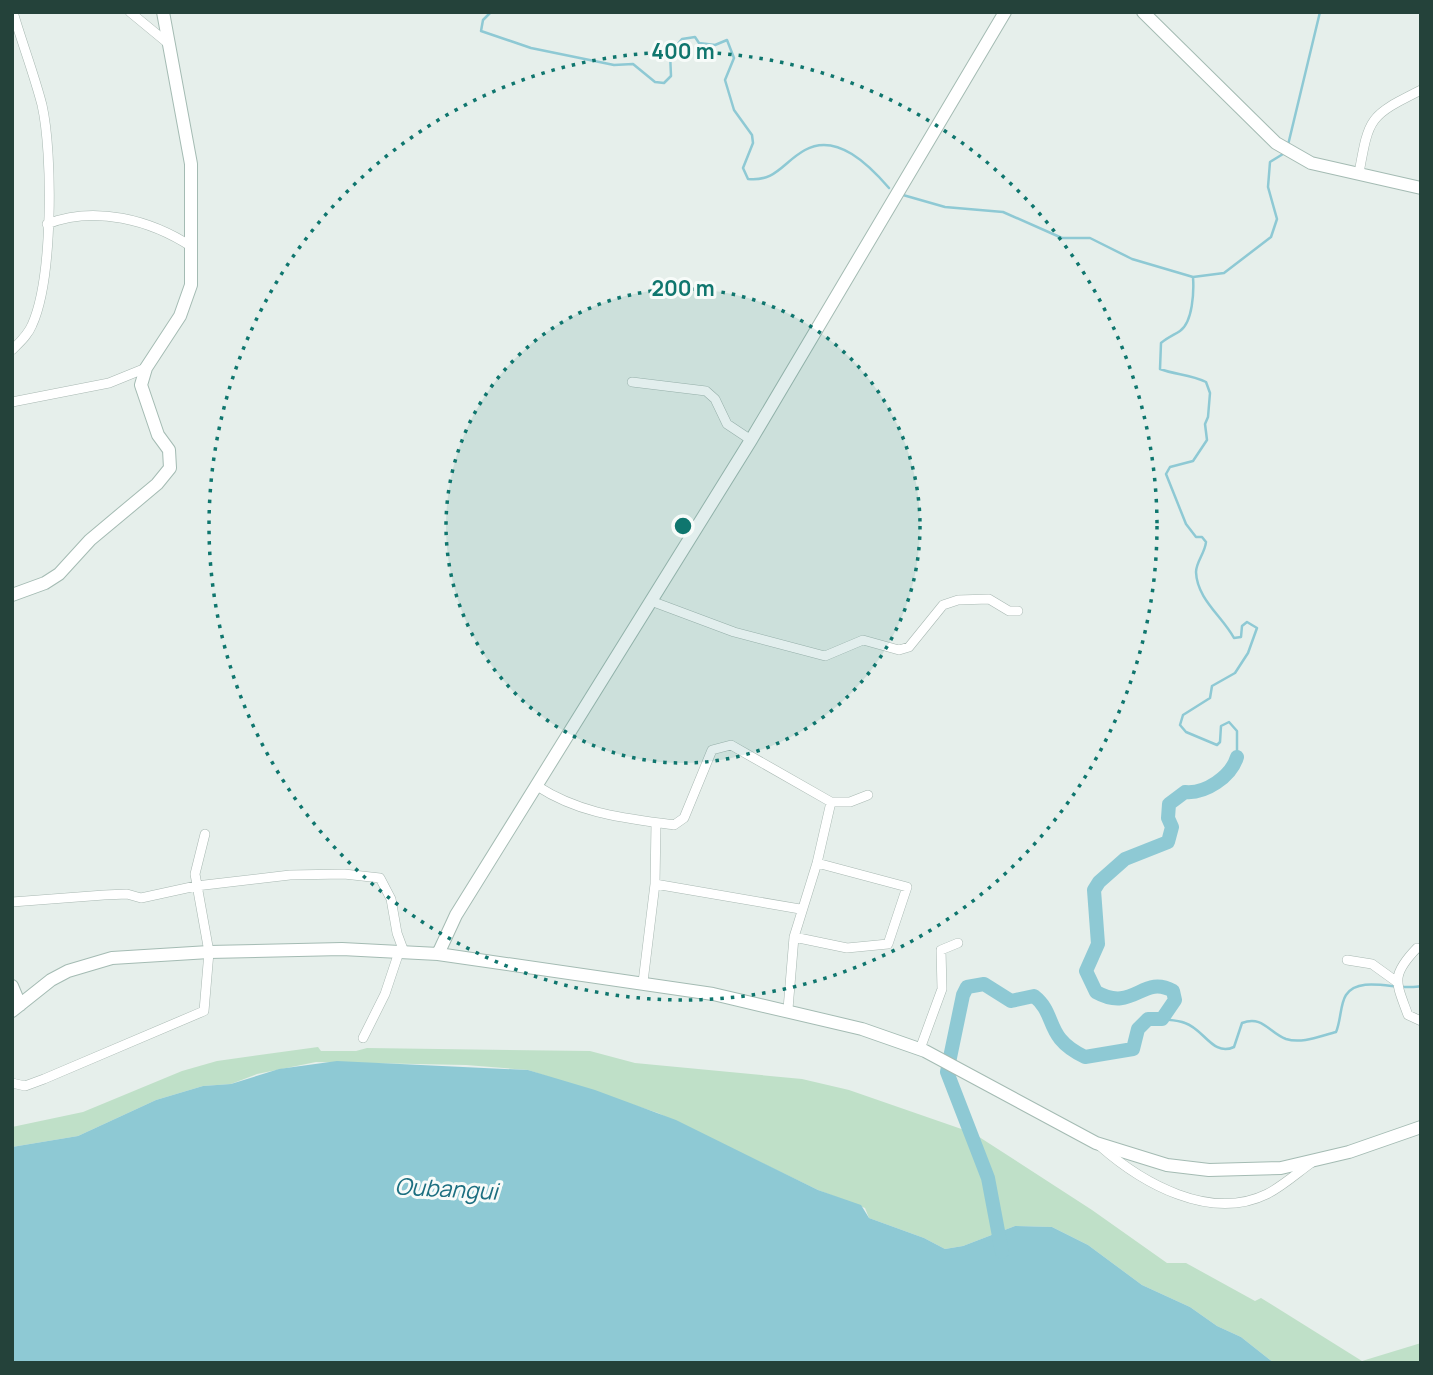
<svg xmlns="http://www.w3.org/2000/svg" width="1433" height="1375" font-family="Manrope,sans-serif">
<style>
.green{fill:#bfe0c8}
.water{fill:#8ec9d4}
.lines{fill:none;stroke-linecap:round;stroke-linejoin:round}
.stream{stroke:#8ec9d4;stroke-width:2.5}
.river{stroke:#8ec9d4;stroke-width:14}
.street-casing{stroke:#a8b8b2;stroke-width:10}
.secondary-casing{stroke:#a4bbb3;stroke-width:14}
.street{stroke:#fff;stroke-width:9}
.secondary{stroke:#fff;stroke-width:12}
.ring{fill:none;stroke:#0f766e;stroke-width:3.5;stroke-dasharray:3.5 7}
.labels{text-anchor:middle;stroke-width:6;stroke-linejoin:round;paint-order:stroke}
.water-label{font-size:23px;font-style:italic;fill:#1c6f80;stroke:#f7fbf9}
.centre{fill:#0f766e;stroke:#f7fbf9;stroke-width:3.5}
.ring-label{font-size:21px;text-anchor:middle;font-weight:bold;fill:#0f766e;stroke:#f7fbf9;stroke-width:6;stroke-linejoin:round;paint-order:stroke}
</style>
<rect width="100%" height="100%" fill="#e6efeb"/>
<!-- green -->
<path class="green" d="M318 1047 321 1051H356L367 1048 590 1051 635 1063 802 1079 849 1090 973 1133 1092 1210 1167 1263H1186L1255 1301 1261 1298 1362 1361 1421 1343V1363H1274L1241 1337 1217 1326 1190 1307 1142 1285 1088 1245 1052 1227 1015 1226 963 1246 945 1249 924 1238 869 1218 865 1208 818 1190 658 1113 528 1070 466 1065 316 1062 257 1074 231 1084 203 1086 156 1100 78 1136 12 1147V1127L83 1112 182 1071 217 1061Z"/>
<!-- water -->
<path class="water" d="M337 1061 528 1070 595 1090 676 1120 818 1190 861 1205 869 1218 924 1238 945 1249 963 1246 1015 1226 1052 1227 1088 1245 1142 1285 1190 1307 1217 1326 1241 1337 1274 1363H12V1147L78 1136 156 1100 203 1086 231 1084 279 1069Z"/>
<g class="lines">
<!-- stream -->
<path class="stream" d="M491 12 483 20 481 31 531 48 614 65 633 64 655 82 664 83 671 76 670 53 682 39 695 37 699 43 715 45 727 40 734 58 725 80 734 110 752 135 753 143 743 168 748 179C776 182 783 162 805 150 837 132 870 166 889 188
M1288 145 1320 12
M903 195 945 207 1003 212 1062 238H1090L1132 259 1193 277C1194 291 1193 322 1180 331 1174 335 1168 337 1161 343L1160 369C1176 375 1190 374 1206 382L1210 393 1208 417 1205 424 1207 440 1193 461 1170 467 1166 474 1186 524 1196 537H1202L1206 542C1205 553 1196 562 1196 572 1197 599 1222 616 1234 638L1241 637 1242 626 1247 622 1257 628 1248 653 1235 673 1212 686 1210 698 1183 715 1180 725 1186 732 1217 745 1220 742 1221 726 1229 722 1237 731V757
M1193 277 1224 273 1271 237 1277 219 1268 187 1270 162 1283 154
M1162 1019C1169 1020 1178 1020 1185 1023 1204 1029 1213 1057 1234 1047L1242 1023C1263 1015 1269 1033 1286 1039 1302 1044 1320 1036 1336 1032 1341 1021 1340 1004 1346 995 1360 974 1400 992 1421 986"/>
<!-- river -->
<path class="river" d="M1002 1252 988 1178 947 1072 963 995 967 987 984 984 1011 1001 1034 996C1058 1015 1043 1037 1085 1057L1133 1049 1138 1029 1148 1019H1162L1175 1000 1173 991C1142 974 1134 1013 1096 992L1086 971 1098 944 1094 890 1099 882 1125 859 1168 842 1172 827 1168 818 1169 804 1185 792C1205 794 1231 777 1237 757"/>
<!-- street casing -->
<g class="street-casing">
<path id="street" d="M130 12 170 45
M1359 173C1369 117 1369 116 1421 90
M47 224C95 205 151 220 192 247
M12 350C20 342 28 335 32 325 53 279 53 154 42 105 34 74 22 43 13 12
M632 382 706 391 715 399 727 424 751 440
M12 402 109 383 146 368
M651 601 734 632 825 656 863 640 899 650 909 647 943 605 958 600 989 599 1009 611H1018
M537 786C580 814 624 818 674 825L684 818 712 750 731 745 831 802H850L868 795
M655 884 800 909
M12 902 104 895 127 894 141 898 196 886 290 875 344 874 380 878 391 899 397 933 404 952
M794 937 847 948 888 944 907 887 817 863
M1417 948C1390 976 1396 982 1408 1015L1421 1021
M1347 960 1372 964 1397 982
M643 982 655 884 656 823
M788 1009 794 937 817 863 831 802
M363 1038 385 994 399 952
M920 1049 942 989 941 950 958 943
M12 1083 25 1086 44 1079 204 1011 209 952 195 874 205 834
M1100 1146C1142 1183 1210 1222 1267 1194 1283 1186 1297 1173 1311 1163"/>
</g>
<!-- secondary casing -->
<g class="secondary-casing">
<path id="secondary" d="M1143 12 1276 143 1311 163 1421 188
M12 595 45 583 59 574 90 540 157 484 170 468 169 450 158 435 141 385 146 368 180 316 191 285V164L163 12
M438 954 456 915 751 440 1005 12
M12 986 20 1005
M12 1011 51 980 68 971 112 958 209 952 342 949 438 954 713 994 862 1029 925 1051 1096 1143 1167 1165 1209 1170 1281 1168 1349 1152 1421 1127"/>
</g>
<!-- street -->
<use href="#street" class="street"/>
<!-- secondary -->
<use href="#secondary" class="secondary"/>
</g>
<!-- distance rings -->
<circle cx="683" cy="526" r="237" fill="#0f766e" fill-opacity=".12"/>
<g class="ring">
<circle cx="683" cy="526" r="237"/>
<circle cx="683" cy="526" r="474"/>
</g>
<g class="labels">
<!-- water labels -->
<g class="water-label">
<text transform="translate(446 1189) rotate(3)" y="8">Oubangui</text>
</g>
</g>
<circle cx="683" cy="526" r="10" class="centre"/>
<g class="ring-label">
<text x="683" y="59">400 m</text>
<text x="683" y="296">200 m</text>
</g>
<!-- border -->
<rect width="1433" height="1375" fill="none" stroke="#24423a" stroke-width="28"/>
</svg>
